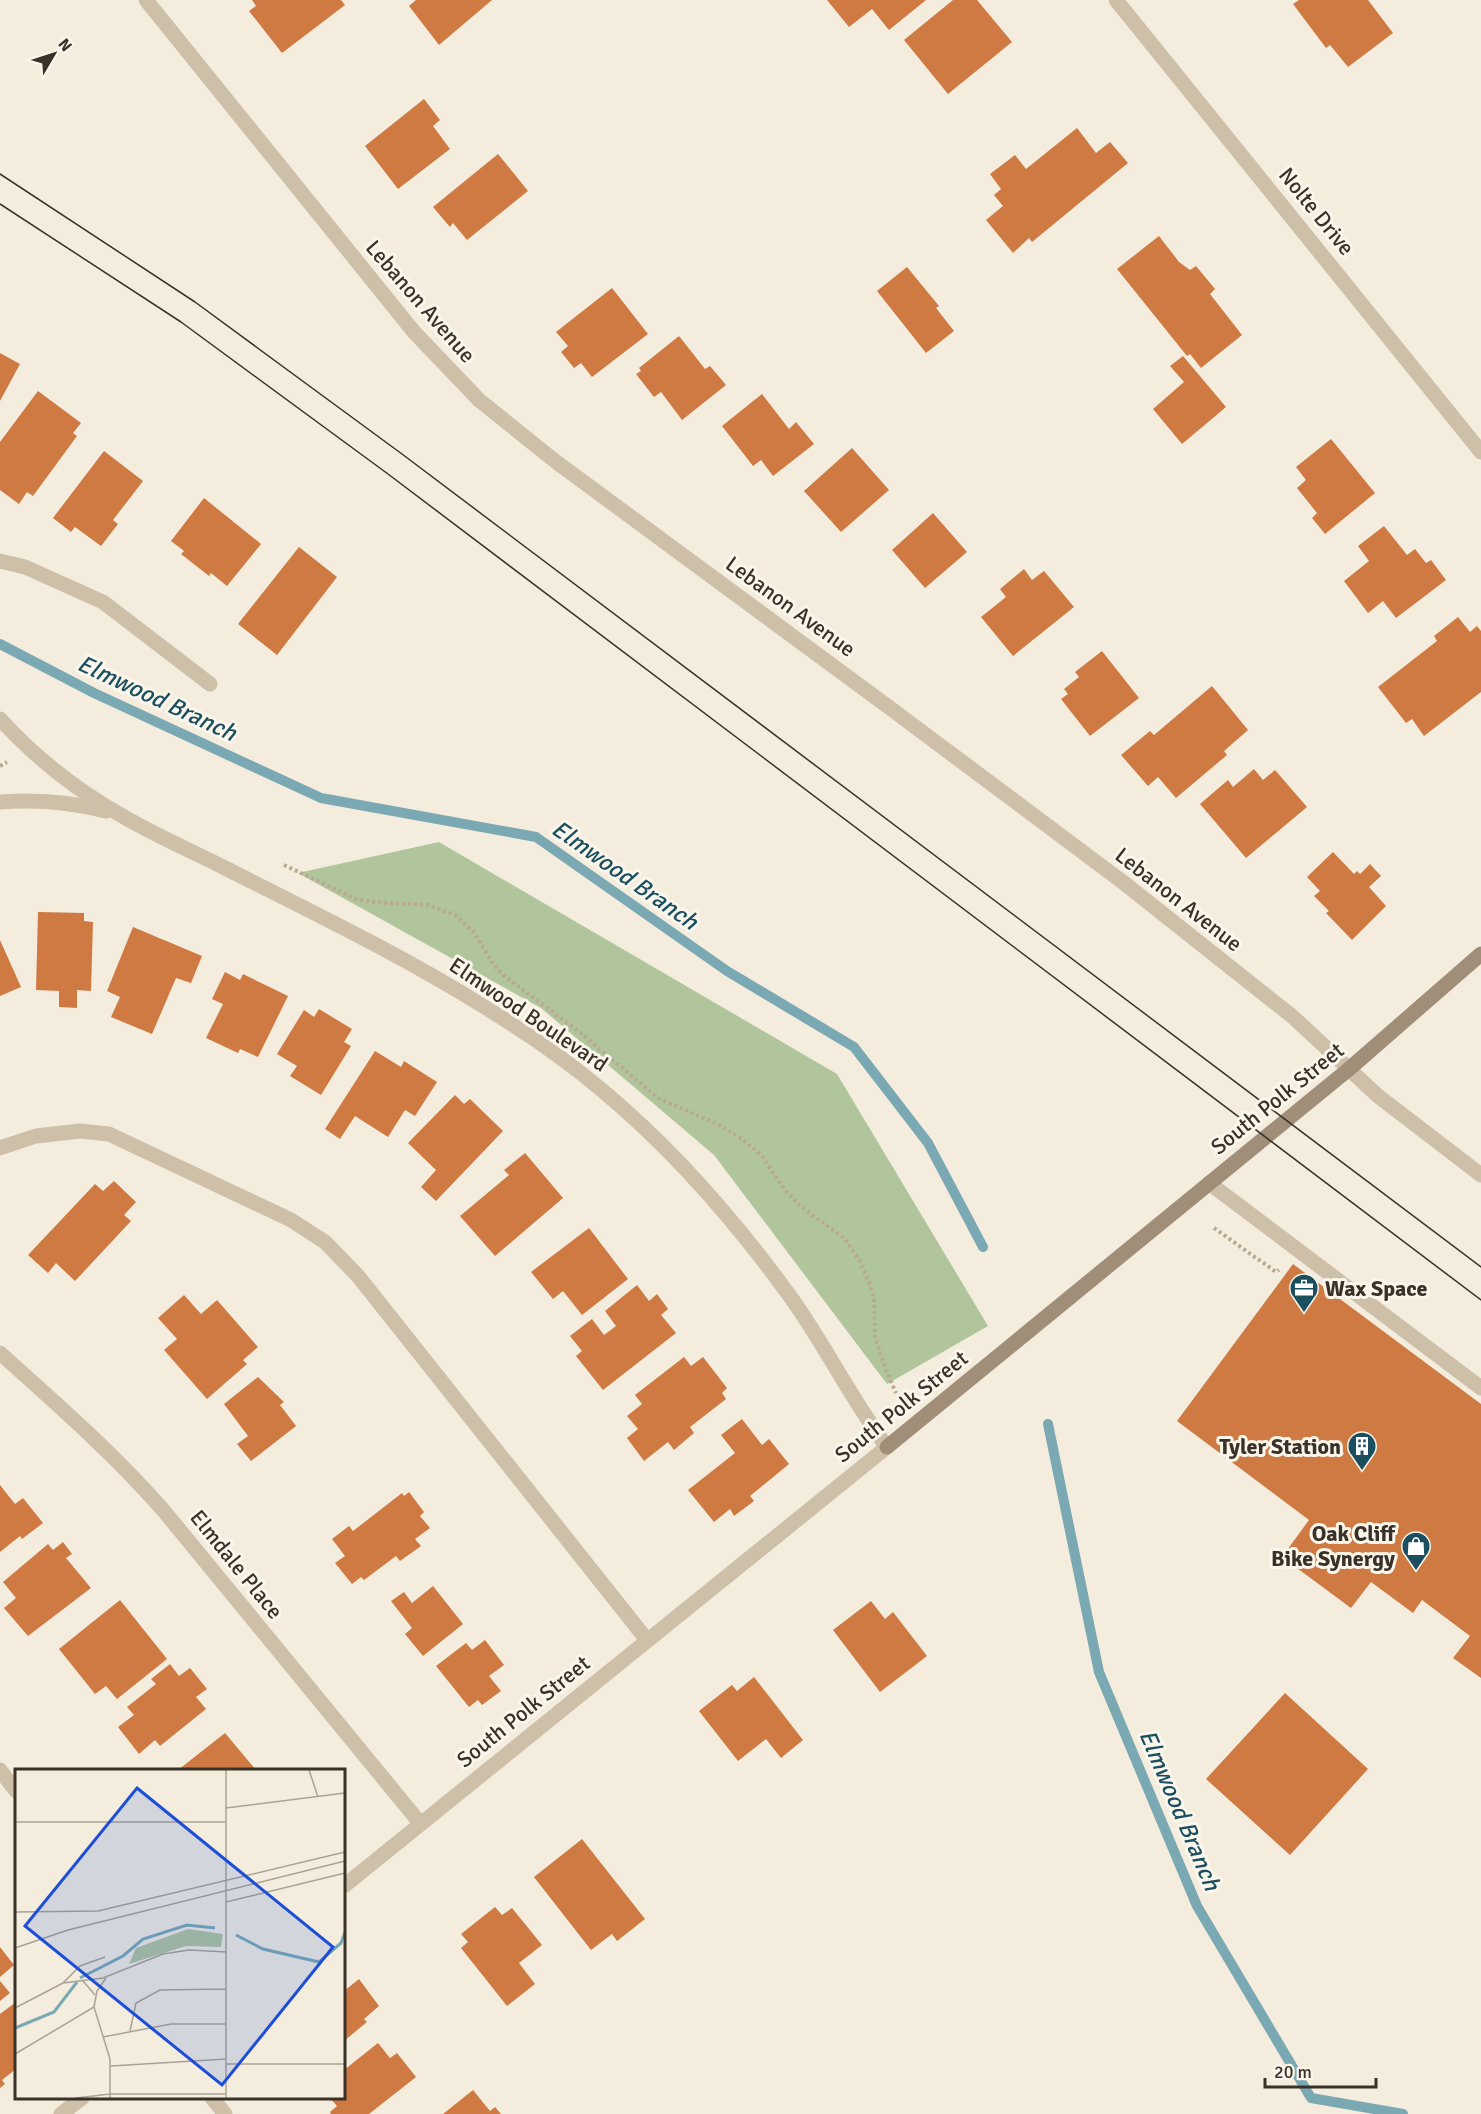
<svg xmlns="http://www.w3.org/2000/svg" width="1481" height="2114" font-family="Signika,sans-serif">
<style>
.green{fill:#b1c59c}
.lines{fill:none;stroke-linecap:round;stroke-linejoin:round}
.stream{stroke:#7aa8b3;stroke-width:10}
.building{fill:#ce7a42}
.path{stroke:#b9a992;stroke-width:4;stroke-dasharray:3 3;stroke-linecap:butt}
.lane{stroke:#cdbfa8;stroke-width:15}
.street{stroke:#cdbfa8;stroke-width:15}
.secondary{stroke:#a18e79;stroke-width:15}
.tram{stroke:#3a3129;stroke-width:1.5}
.labels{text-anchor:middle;stroke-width:6;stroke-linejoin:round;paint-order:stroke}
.street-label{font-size:22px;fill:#3a3129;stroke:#fbf6eb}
.poi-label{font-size:22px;font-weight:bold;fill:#3a3129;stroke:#fbf6eb;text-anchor:end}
.water-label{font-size:24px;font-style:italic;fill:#1b4f5f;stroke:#fbf6eb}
.inset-river{fill:none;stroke:#7aa8b3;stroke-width:3}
.inset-road{fill:none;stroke:#aaa296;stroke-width:1.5}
.view{fill:#1d4ed8;fill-opacity:0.15;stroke:#1d4ed8;stroke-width:3}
.inset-edge{fill:none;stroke:#3a3129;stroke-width:3}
</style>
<rect width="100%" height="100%" fill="#f4edde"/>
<!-- green -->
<path class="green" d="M439 842 837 1074 988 1326 887 1384 714 1155 541 1008 298 873Z"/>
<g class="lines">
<!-- stream -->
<path class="stream" d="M0 644 94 693 321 798 536 837 727 971 854 1047 928 1143 983 1247
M1048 1424 1099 1672 1197 1906 1311 2098 1403 2114"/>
</g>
<!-- building -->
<path class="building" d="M252 0H341L345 5 282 53 249 11 256 6Z
M416 0H492L439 45 409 6Z
M827 0H926L889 30 872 9 849 27Z
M953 0H977L1012 42 948 94 904 40Z
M1299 0H1368L1393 33 1348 67 1330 45 1326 48 1293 4Z
M424 99 440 120 433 126 450 149 398 189 365 146Z
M1077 128 1096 153 1110 142 1128 163 1032 242 1029 238 1013 253 986 220 1003 206 994 195 1001 189 990 174 1015 155 1026 169Z
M498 154 528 191 467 240 453 223 450 227 433 207Z
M1159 236 1179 262 1190 270 1196 266 1215 289 1210 294 1242 335 1201 368 1190 354 1187 356 1117 269Z
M907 267 939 306 936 308 954 331 926 353 877 291Z
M612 288 648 334 592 377 581 363 574 368 561 352 568 346 556 332Z
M679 336 705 369 710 366 726 385 682 420 661 392 654 397 636 374 641 371 639 368Z
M0 353 20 364 0 401Z
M1183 356 1226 407 1182 444 1153 409 1184 382 1170 366Z
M38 391 81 423 73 433 77 436 33 496 27 492 19 504 0 490V442Z
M762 394 789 429 796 422 814 444 773 476 761 460 753 466 722 426Z
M1331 439 1375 493 1325 534 1312 518 1317 513 1297 488 1306 480 1296 467Z
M852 448 889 490 841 532 804 491Z
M104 451 143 481 113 520 118 524 101 546 75 527 71 532 53 518Z
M204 498 261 544 227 586 211 573 209 576 181 554 184 551 171 541Z
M933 513 967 552 925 588 892 550Z
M1384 526 1407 555 1415 549 1426 563 1431 560 1446 580 1396 618 1383 601 1368 613 1344 581 1369 561 1358 546Z
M299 547 337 577 277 655 238 624Z
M1024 569 1032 580 1044 571 1074 607 1013 656 981 617 1006 597 1000 589Z
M1458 617 1470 632 1477 626 1481 631V692L1424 736 1412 719 1406 723 1378 687 1437 641 1434 636Z
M1102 651 1139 698 1090 736 1061 699 1068 694 1064 689 1079 677 1075 672Z
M1212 686 1248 730 1224 751 1227 755 1176 798 1158 777 1148 786 1121 755 1150 731 1154 735Z
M1254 769 1263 780 1275 770 1307 807 1246 858 1200 804 1228 780 1233 787Z
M1333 852 1354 874 1357 871 1360 874 1370 864 1381 876 1369 887 1386 906 1352 940 1326 913 1329 911 1314 896 1320 891 1307 877Z
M38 912 84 913V921L93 922 91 991 77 990V1008L59 1007V991L36 990Z
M133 927 202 956 191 983 176 978 152 1034 111 1017 120 997 107 991Z
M0 940 21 987 0 996Z
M225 972 240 980 243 974 288 996 258 1057 240 1049 238 1053 206 1038 223 1004 212 999Z
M319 1009 352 1029 344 1042 351 1046 321 1095 290 1076 297 1066 277 1054 304 1010 314 1017Z
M375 1051 401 1067 404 1061 437 1082 415 1116 405 1110 388 1137 355 1116 340 1139 325 1129Z
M455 1095 464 1104 470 1099 503 1131 436 1201 421 1187 436 1170 408 1143Z
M525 1153 563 1198 495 1256 460 1216 509 1175 504 1170Z
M114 1181 136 1202 124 1215 131 1221 75 1281 56 1263 48 1273 28 1255 95 1184 103 1191Z
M589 1228 628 1279 582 1315 563 1291 553 1299 531 1272Z
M1293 1264 1481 1404V1678L1453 1658 1470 1636 1422 1600 1413 1613 1371 1582 1351 1608 1282 1557 1309 1520 1177 1421Z
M637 1285 649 1301 657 1294 668 1309 661 1315 676 1333 603 1390 576 1356 582 1351 570 1336 592 1319 604 1335 616 1326 605 1311Z
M184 1295 201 1314 217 1300 258 1347 243 1360 247 1364 207 1399 164 1350 177 1339 158 1318Z
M684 1357 691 1366 703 1357 727 1388 722 1393 726 1399 690 1427 694 1433 674 1450 668 1442 644 1461 627 1438 638 1429 627 1416 642 1404 635 1395Z
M258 1377 284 1402 280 1405 296 1426 251 1461 237 1444 248 1436 224 1404Z
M742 1419 762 1445 769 1439 789 1464 750 1496 754 1501 734 1516 730 1509 714 1522 688 1490 735 1453 721 1435Z
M0 1485 15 1504 23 1498 43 1523 22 1539 20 1536 0 1552Z
M409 1492 424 1512 420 1516 430 1528 415 1539 421 1546 400 1561 396 1556 364 1580 361 1577 352 1584 335 1563 345 1556 332 1539 349 1526 353 1531 402 1493 404 1496Z
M63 1542 72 1554 66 1558 91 1588 28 1636 4 1608 16 1598 3 1582 48 1544 53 1550Z
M433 1586 463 1624 423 1656 405 1634 412 1628 391 1601 404 1592 412 1603Z
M120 1600 167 1659 117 1699 106 1686 95 1694 59 1649Z
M871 1601 885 1619 893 1612 927 1656 880 1692 833 1630Z
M485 1640 504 1665 489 1676 501 1691 482 1705 478 1700 469 1707 436 1666 466 1643 472 1650Z
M170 1664 179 1676 190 1668 207 1689 196 1697 206 1709 160 1746 155 1740 139 1754 118 1727 134 1715 127 1707 156 1684 151 1679Z
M754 1677 803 1740 781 1758 766 1739 738 1761 699 1711 732 1685 737 1691Z
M1285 1693 1368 1769 1290 1855 1206 1779Z
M225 1733 256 1770H178Z
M582 1839 645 1919 617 1941 612 1934 591 1950 534 1877Z
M495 1907 502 1915 512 1908 542 1945 519 1963 535 1984 507 2006 461 1948 468 1942 461 1934Z
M0 1947 14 1965 0 1977Z
M359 1979 379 2006 364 2019 367 2022 344 2041V1991Z
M0 1981 10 1993 0 2001Z
M16 2002V2069L2 2080 5 2084 0 2088V2014Z
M378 2043 390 2058 397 2053 416 2077 369 2114H331L330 2112 337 2106 330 2098H344V2076L346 2074 344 2070Z
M473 2090 490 2111 495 2107 501 2114H443Z"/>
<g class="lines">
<!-- path -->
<path class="path" d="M0 766 7 762
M284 865 356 899 374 902 428 905 455 915 473 931 493 964 504 976 577 1030 658 1098 719 1125 742 1139 762 1156 784 1189 799 1205 845 1239 859 1260 869 1281 874 1300 875 1337 886 1370 896 1393
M1214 1228 1276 1272 1279 1270"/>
<!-- lane -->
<path class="lane" d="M0 1148 36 1136 80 1131 109 1134 291 1220 325 1242 358 1276 647 1640
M1209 1183 1481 1388
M0 1770 16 1791"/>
<!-- street -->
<path class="street" d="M146 0 414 332 479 400 555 461 894 711 1124 883 1293 1017 1378 1096 1481 1175
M1116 0 1481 452
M0 561 25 567 103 602 210 684
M0 719C34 756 75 789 119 814 154 835 192 851 229 870 314 913 401 955 483 1006 524 1031 565 1059 603 1091 675 1151 737 1223 792 1299 826 1347 852 1400 887 1447L344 1886
M0 802C36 799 71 802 106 811
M0 1353C57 1404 114 1454 164 1511L420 1823
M212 2098 225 2114
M61 2114 82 2098"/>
<!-- secondary -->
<path class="secondary" d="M887 1447 1349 1069 1481 954"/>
<!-- tram -->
<path class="tram" d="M0 174 195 302 402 454 1481 1267
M0 204 181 322 388 474 1481 1300"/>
</g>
<!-- icons -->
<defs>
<g id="office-pin" transform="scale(1.5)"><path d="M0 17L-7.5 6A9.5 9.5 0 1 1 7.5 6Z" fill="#1b4f5f" stroke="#fbf6eb"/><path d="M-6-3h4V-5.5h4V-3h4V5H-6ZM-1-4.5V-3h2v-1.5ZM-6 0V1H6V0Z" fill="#fff"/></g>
<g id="building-pin" transform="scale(1.5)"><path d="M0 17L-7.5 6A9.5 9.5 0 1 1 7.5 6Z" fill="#1b4f5f" stroke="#fbf6eb"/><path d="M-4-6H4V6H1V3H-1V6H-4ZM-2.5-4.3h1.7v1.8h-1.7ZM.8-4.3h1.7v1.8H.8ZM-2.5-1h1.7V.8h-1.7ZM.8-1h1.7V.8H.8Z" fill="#fff"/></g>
<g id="shop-pin" transform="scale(1.5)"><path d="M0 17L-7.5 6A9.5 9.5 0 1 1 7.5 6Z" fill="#1b4f5f" stroke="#fbf6eb"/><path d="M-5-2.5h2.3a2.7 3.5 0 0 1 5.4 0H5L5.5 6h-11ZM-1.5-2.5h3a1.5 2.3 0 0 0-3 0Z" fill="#fff"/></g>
</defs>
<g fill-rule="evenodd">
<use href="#office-pin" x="1304" y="1288"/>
<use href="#building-pin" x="1362" y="1446"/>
<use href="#shop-pin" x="1416" y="1546"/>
</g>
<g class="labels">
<!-- street labels -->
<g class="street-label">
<text transform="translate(1317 211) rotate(51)" y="8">Nolte Drive</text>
<text transform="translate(421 301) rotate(49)" y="8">Lebanon Avenue</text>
<text transform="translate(791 606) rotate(36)" y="8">Lebanon Avenue</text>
<text transform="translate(1179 899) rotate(38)" y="8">Lebanon Avenue</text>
<text transform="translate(529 1014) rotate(34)" y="8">Elmwood Boulevard</text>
<text transform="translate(1277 1098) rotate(-39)" y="8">South Polk Street</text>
<text transform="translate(901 1406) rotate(-39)" y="8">South Polk Street</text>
<text transform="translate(237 1564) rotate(51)" y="8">Elmdale Place</text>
<text transform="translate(523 1711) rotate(-39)" y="8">South Polk Street</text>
</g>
<!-- poi labels -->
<g class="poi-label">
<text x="1325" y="1296" text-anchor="start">Wax Space</text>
<text x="1341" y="1454">Tyler Station</text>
<text x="1395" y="1541">Oak Cliff<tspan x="1395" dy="25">Bike Synergy</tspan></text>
</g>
<!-- water labels -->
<g class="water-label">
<text transform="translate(157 698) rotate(25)" y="8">Elmwood Branch</text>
<text transform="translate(625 875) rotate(35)" y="8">Elmwood Branch</text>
<text transform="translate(1180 1810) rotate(67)" y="8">Elmwood Branch</text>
</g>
</g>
<!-- overview -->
<g transform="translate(15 1769)">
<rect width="330" height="330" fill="#f4edde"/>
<path d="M173 160 208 165 206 178 171 177 114 195 121 179Z" fill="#b1c59c"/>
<path class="inset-river" d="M221 166 248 180 304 193 326 174 330 163M65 209 108 187 128 170 172 156 200 159M0 259 39 243 62 213"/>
<path class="inset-road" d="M294 1 303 28M211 39 330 24M0 53H211M211 133 330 104M0 143 83 142 330 83M0 179 53 161 330 92M91 209 82 222 79 238 95 290V329M68 212 80 226M48 214 65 197 90 188M0 239 48 214 88 209 148 185 174 181 211 183M115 262 121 234 145 221 211 220M88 268 156 255H211M0 285 79 238M211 295H330M96 297 211 290M61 329 95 325H211M211 329V1"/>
<path class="view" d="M122 19 318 178 207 316 10 157Z"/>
<rect width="330" height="330" class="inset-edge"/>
</g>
<!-- north arrow -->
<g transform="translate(54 54) rotate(51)" stroke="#fbf6eb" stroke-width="4.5" paint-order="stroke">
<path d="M0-4.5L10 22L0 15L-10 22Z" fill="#3a3129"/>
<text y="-9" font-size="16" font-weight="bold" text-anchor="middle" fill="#3a3129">N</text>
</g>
<!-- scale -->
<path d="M1265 2078v9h111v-9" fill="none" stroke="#3a3129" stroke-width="3"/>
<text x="1274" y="2078" font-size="18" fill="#3a3129" stroke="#fbf6eb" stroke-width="4.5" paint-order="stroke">20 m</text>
</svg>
